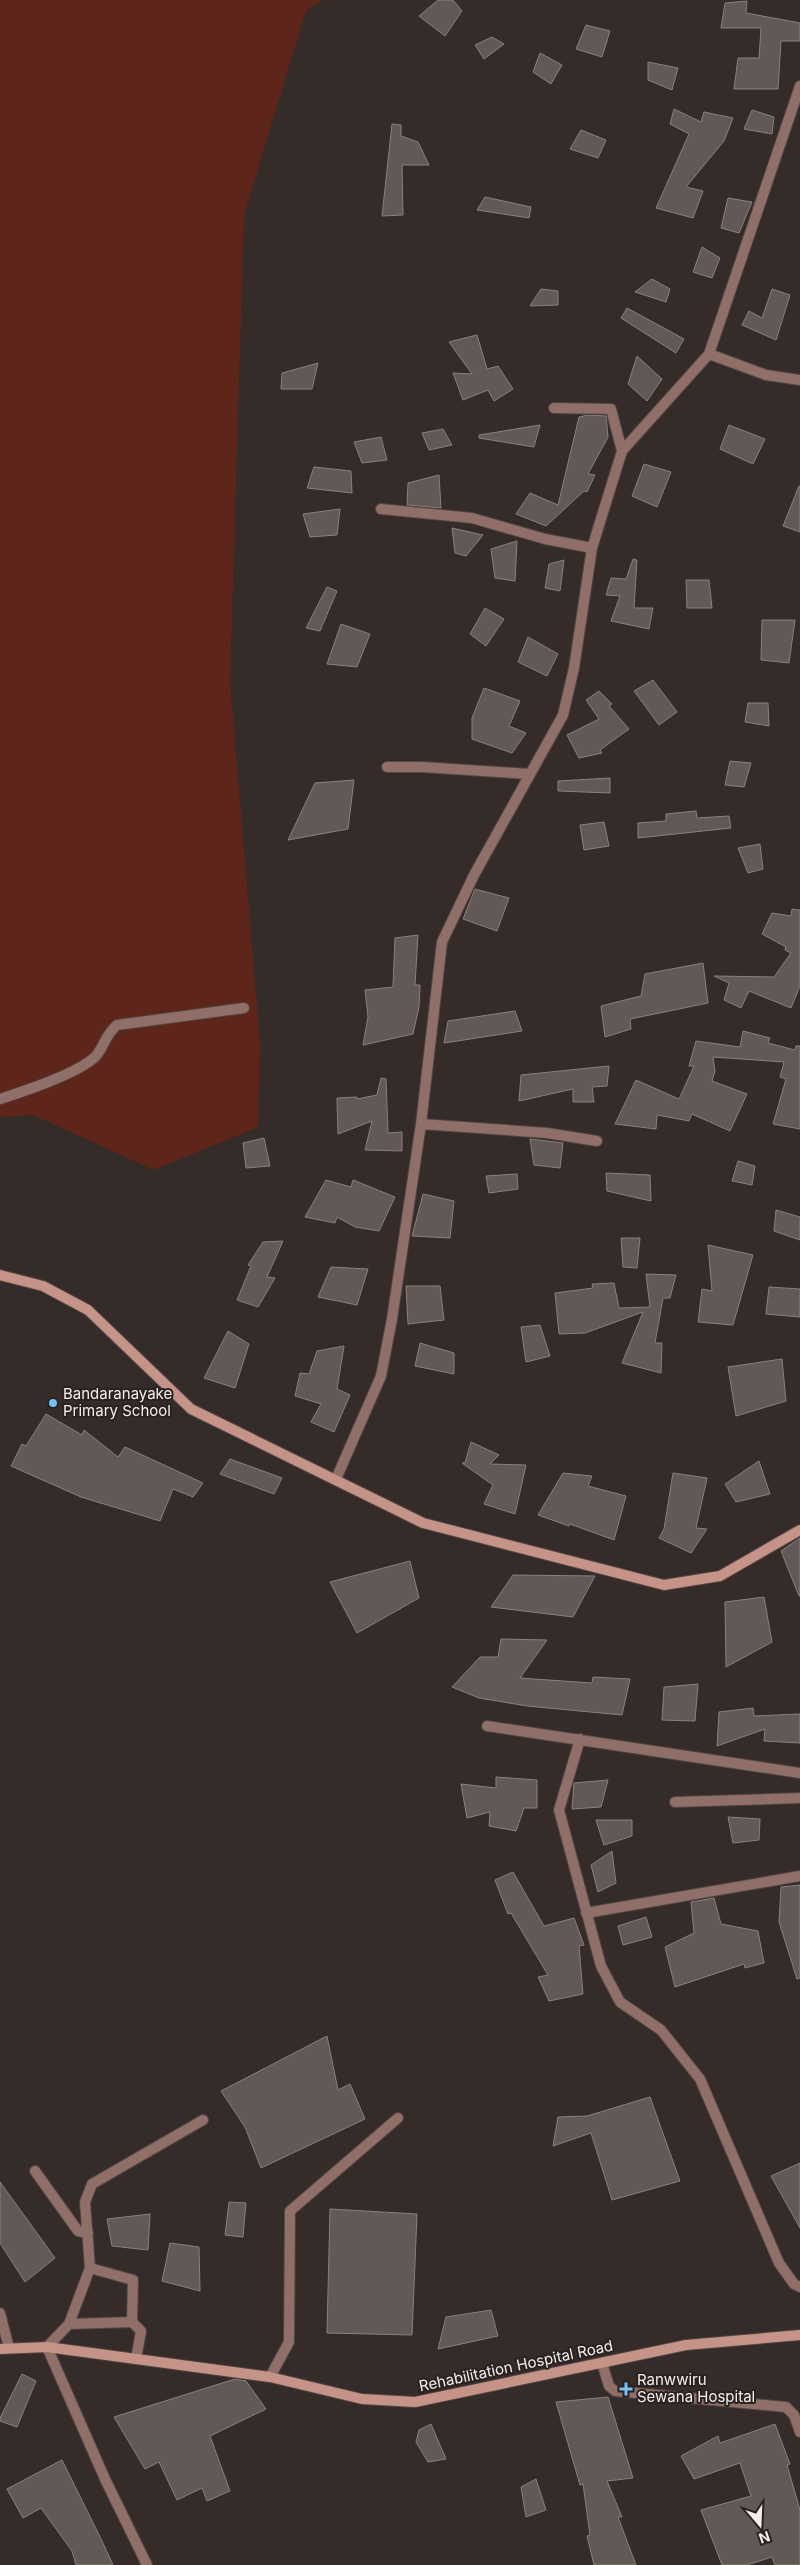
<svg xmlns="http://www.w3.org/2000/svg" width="800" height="2565" font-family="Inter,sans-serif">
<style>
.green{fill:#5e251a}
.building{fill:#625855;stroke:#8b807d}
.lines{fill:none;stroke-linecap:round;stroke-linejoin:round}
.lane-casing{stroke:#504644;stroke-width:12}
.street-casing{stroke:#504644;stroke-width:12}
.secondary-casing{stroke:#504644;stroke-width:12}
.lane{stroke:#8f6f68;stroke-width:10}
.street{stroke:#8f6f68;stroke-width:10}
.secondary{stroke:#c69388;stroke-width:10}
.poi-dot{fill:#77c0f7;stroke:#2a2220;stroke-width:2}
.labels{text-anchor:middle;stroke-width:4;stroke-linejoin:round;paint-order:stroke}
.poi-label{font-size:15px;fill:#f4eeec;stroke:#2a2220;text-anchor:start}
.street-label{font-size:15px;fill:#f4eeec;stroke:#2a2220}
</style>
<rect width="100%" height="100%" fill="#352b29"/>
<!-- green -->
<path class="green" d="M0 0H323L306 10 244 215 230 682 260 1043 258 1127 154 1170 33 1115 0 1117Z"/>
<!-- building -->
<path class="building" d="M438 0H453L462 11 445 36 419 16Z
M747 1 746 13 800 23V41H781L778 89H734L738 58H759L761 28H721L725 3Z
M586 25 610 31 602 57 576 49Z
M492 37 504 44 484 59 475 45Z
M540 53 562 65 551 84 533 72Z
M648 62 678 68 672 90 648 80Z
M674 109 701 122 704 112 733 118 724 141 686 187 703 191 693 218 656 208 689 134 670 124Z
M752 110 774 117 772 134 744 129Z
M392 124 401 125V136L418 142 429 165H402L403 215 382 216Z
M581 130 606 140 598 158 570 149Z
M485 197 531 207 529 218 477 210Z
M728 198 752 202 739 233 721 228Z
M702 247 720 258 712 278 693 272Z
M652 279 670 289 666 302 635 292Z
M541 289 558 291V305L530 306Z
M772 289 790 295 776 340 742 325 749 311 762 318Z
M627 308 684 339 676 353 621 318Z
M477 335 487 369 498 366 513 389 494 401 488 390 463 400 453 373 472 374 449 342Z
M637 356 662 379 647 401 628 384Z
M318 363 312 389H281L282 373Z
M588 415 606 416 608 437 588 474 595 475 587 492 584 491 546 526 516 514 530 493 558 505 579 417Z
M540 425 534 447 479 438V435Z
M729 425 765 439 753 464 720 449Z
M443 429 452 445 429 450 422 433Z
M381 437 387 460 362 463 354 442Z
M644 464 671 472 657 507 632 496Z
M314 467 351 471 352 493 307 488Z
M439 475 441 508 407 505 408 483Z
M799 486H800V532L783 526Z
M340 509 337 535 310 537 303 514Z
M452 528 483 535 466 556 455 553Z
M517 541 515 581 495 578 491 549Z
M633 559 637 560 634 608H653L649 629 611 621 620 596 606 595 611 578 626 579Z
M564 560 560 591 545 588 549 564Z
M686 580H709L712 608H687Z
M327 587 337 591 320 631 306 628Z
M485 608 504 619 486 646 470 634Z
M762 620H795L789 663 761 660Z
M341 624 370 634 357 667 327 664Z
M528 637 558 654 547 676 518 662Z
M653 680 677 712 659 725 634 691Z
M484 688 520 701 509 726 526 733 512 753 472 739V718Z
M599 691 612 704 609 706 629 729 600 750 602 753 579 758 567 735 599 719 586 700Z
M748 703H768L769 726 745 722Z
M730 761 751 763 744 787 725 785Z
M610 778V793L558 791V781Z
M354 780 348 829 288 840 315 783Z
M696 811 697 818 729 816 731 828 638 838V823L666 821V814Z
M604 822 609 846 584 850 580 825Z
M760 844 763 869 748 873 738 848Z
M475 889 509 898 497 931 463 919Z
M792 909 800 910V986L791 1008 749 991 741 1008 724 1000 729 983 714 976 774 977 791 953 785 950 786 947 762 934 772 913 791 916Z
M418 935 415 985H420L419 1007 413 1034 363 1045 368 1017 365 990 393 987 395 938Z
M703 963 708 1003 630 1019 631 1029 605 1037 601 1006 641 996 645 974Z
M515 1011 522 1031 444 1043 448 1021Z
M743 1031 770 1038 768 1043 795 1050 796 1046H800V1129L773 1124 786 1079 780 1077 784 1062 713 1057 715 1071 712 1081 747 1094 730 1131 692 1114 689 1121 657 1115 656 1129 615 1124 636 1080 679 1099 694 1066H689L696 1041 740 1047Z
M609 1066 607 1086 592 1087 594 1102H573V1089L519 1101 521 1075Z
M381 1078 386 1079 388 1133 402 1132V1151L365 1150 372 1121 338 1134 337 1098 357 1097V1099L377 1095Z
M264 1138 270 1166 246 1168 243 1143Z
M530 1139 563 1143 560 1168 534 1165Z
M738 1161 755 1166 752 1185 732 1181Z
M606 1173 650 1175 651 1201 607 1191Z
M517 1174 518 1189 489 1193 486 1176Z
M326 1180 351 1187 353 1180 395 1197 379 1231 355 1227 337 1217 335 1223 305 1217Z
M423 1194 454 1201 450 1238 412 1236Z
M776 1210 800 1217V1240L774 1231Z
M621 1238H640L637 1268 623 1267Z
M283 1241 267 1277 275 1278 258 1307 237 1300 251 1266 248 1265 263 1242Z
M708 1245 753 1255 733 1325 698 1322 702 1289 712 1291Z
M331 1267 368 1269 357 1305 318 1297Z
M646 1274 676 1275 670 1298H663L655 1343H662L661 1373 622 1363 643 1312 585 1333 559 1334 555 1293 593 1288 592 1284 614 1283 619 1308 650 1307Z
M406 1286H440L444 1320 408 1324Z
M769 1287 800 1289V1317L766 1314Z
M540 1325 550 1356 526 1362 521 1327Z
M228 1331 249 1344 235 1388 204 1378Z
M420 1343 454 1353V1374L415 1366Z
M344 1346 337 1389 350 1395 334 1432 311 1422 321 1404 295 1396 300 1373 309 1374 317 1351Z
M782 1359 786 1401 736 1416 728 1367Z
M46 1414 82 1435 84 1430 118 1457 125 1447 203 1483 193 1497 173 1489 160 1521 81 1497 11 1466 22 1444 26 1446Z
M471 1442 499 1455 490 1464 526 1465 515 1514 484 1504 493 1485 462 1463H465Z
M230 1459 282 1478 274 1494 220 1474Z
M759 1461 770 1494 736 1502 725 1484Z
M563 1473 592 1476 588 1486 626 1496 614 1540 570 1524 569 1526 538 1515Z
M673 1473 707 1478 696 1528 707 1529 691 1553 659 1538 664 1529Z
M800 1538V1596H799L781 1551Z
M410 1561 419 1598 357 1633 330 1582Z
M513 1575 595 1576 573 1617 491 1607Z
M764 1597 772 1642 726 1667 725 1602Z
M501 1639 547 1640 520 1678 592 1683 593 1677 630 1679 622 1715 527 1706 479 1698 452 1687 480 1657H498Z
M698 1684 695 1721 662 1720 664 1687Z
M753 1708 754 1716 800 1714V1743L764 1741 765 1729 717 1746 719 1712Z
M496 1777 537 1780V1808H524L516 1831 489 1826 490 1812 467 1818 461 1784 496 1788Z
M608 1780 601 1807 572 1809 574 1783Z
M728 1817 760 1819 759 1840 733 1843Z
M596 1820H632V1836L604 1845Z
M612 1851 616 1883 598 1892 591 1865Z
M513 1872 544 1926 574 1918 584 1945 579 1946 583 1994 549 2001 538 1977 548 1975 511 1913 508 1914 495 1880Z
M800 1885V1978L797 1979 779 1922 781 1887Z
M714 1898 721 1924 758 1931 764 1963 745 1968 744 1964 675 1987 665 1947 694 1933 691 1902Z
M646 1917 652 1937 623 1945 618 1926Z
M327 2036 338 2090 350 2084 365 2119 261 2168 245 2127 221 2091Z
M650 2097 680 2181 612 2200 591 2133 553 2146 558 2117 587 2116Z
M800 2163V2228L771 2176Z
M0 2182 55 2258 25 2282 0 2243Z
M229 2202 246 2203 243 2237 225 2235Z
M330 2209 417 2214 412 2335 327 2333Z
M150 2214 148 2250 112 2246 107 2219Z
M170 2243 199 2247 200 2291 162 2281Z
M491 2310 498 2336 438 2349 446 2317Z
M22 2374 36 2381 17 2427 0 2421V2418Z
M235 2379 246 2381 266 2409 210 2436 230 2491 207 2501 202 2488 177 2500 159 2462 145 2469 114 2417Z
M608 2397 633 2478 607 2481 622 2517H618L636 2565H594L587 2536 590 2535 583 2484 580 2485 556 2402Z
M431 2424 446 2459 428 2462 416 2442 419 2430Z
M775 2424 790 2464 787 2465 800 2510V2565H775L772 2557 747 2565H722L701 2510 751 2496 740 2463 694 2479 681 2456 718 2436 720 2443Z
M62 2460 102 2541 113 2565H76L72 2551 41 2508 23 2518 7 2489Z
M536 2479 546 2510 526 2517 521 2487Z"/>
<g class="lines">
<!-- lane casing -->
<g class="lane-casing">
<path id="lane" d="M554 408 611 409 622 451
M675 1802 800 1798
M35 2171 78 2231 88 2233
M90 2268 133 2280 132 2322
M0 2313 9 2348
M69 2324 90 2268 85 2202 92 2184 203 2120
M136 2359 141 2331 132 2322 69 2324 47 2347 105 2479 147 2565
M602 2363 609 2386 615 2391 786 2407 794 2415 800 2432
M270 2377 289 2342 290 2211 398 2118"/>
</g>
<!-- street casing -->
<g class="street-casing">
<path id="street" d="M709 354 766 375 800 380
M381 509 472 518 545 539 592 548
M387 767H422L529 774
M0 1099C25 1091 77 1074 95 1057 104 1048 104 1036 117 1025L244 1008
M421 1124 547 1133 597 1141
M336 1479 381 1376 392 1319 421 1124 442 942 474 875 563 715 574 668 592 548 622 451 709 354 800 86
M487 1726 800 1773
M580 1739 559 1810 601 1966 620 2002 661 2030 700 2079 779 2263 794 2284 800 2287
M586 1913 800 1876"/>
</g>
<!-- secondary casing -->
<g class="secondary-casing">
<path id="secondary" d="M0 1275 43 1286 88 1310 191 1409 423 1523 664 1585 720 1576 800 1530
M0 2349 47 2347 270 2377 362 2399 415 2402 686 2345 800 2335"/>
</g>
<!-- lane -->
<use href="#lane" class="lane"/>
<!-- street -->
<use href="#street" class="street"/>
<!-- secondary -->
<use href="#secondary" class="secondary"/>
</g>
<!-- markers -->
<g class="poi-dot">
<circle cx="53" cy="1403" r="5"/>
<path d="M623.5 2381.5h5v5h5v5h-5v5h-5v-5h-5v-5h5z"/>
</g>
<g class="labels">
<!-- poi labels -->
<g class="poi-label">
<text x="63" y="1399">Bandaranayake<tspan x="63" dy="17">Primary School</tspan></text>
<text x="637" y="2385">Ranwwiru<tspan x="637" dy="17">Sewana Hospital</tspan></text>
</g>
<!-- street labels -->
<g class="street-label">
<text transform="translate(516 2366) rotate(-12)" y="5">Rehabilitation Hospital Road</text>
</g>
</g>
<!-- north arrow -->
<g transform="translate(760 2525) rotate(161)" stroke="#2a2220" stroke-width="4" paint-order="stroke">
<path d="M0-4L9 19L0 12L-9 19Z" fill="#f4eeec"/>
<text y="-8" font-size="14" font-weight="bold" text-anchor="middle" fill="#f4eeec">N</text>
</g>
</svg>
